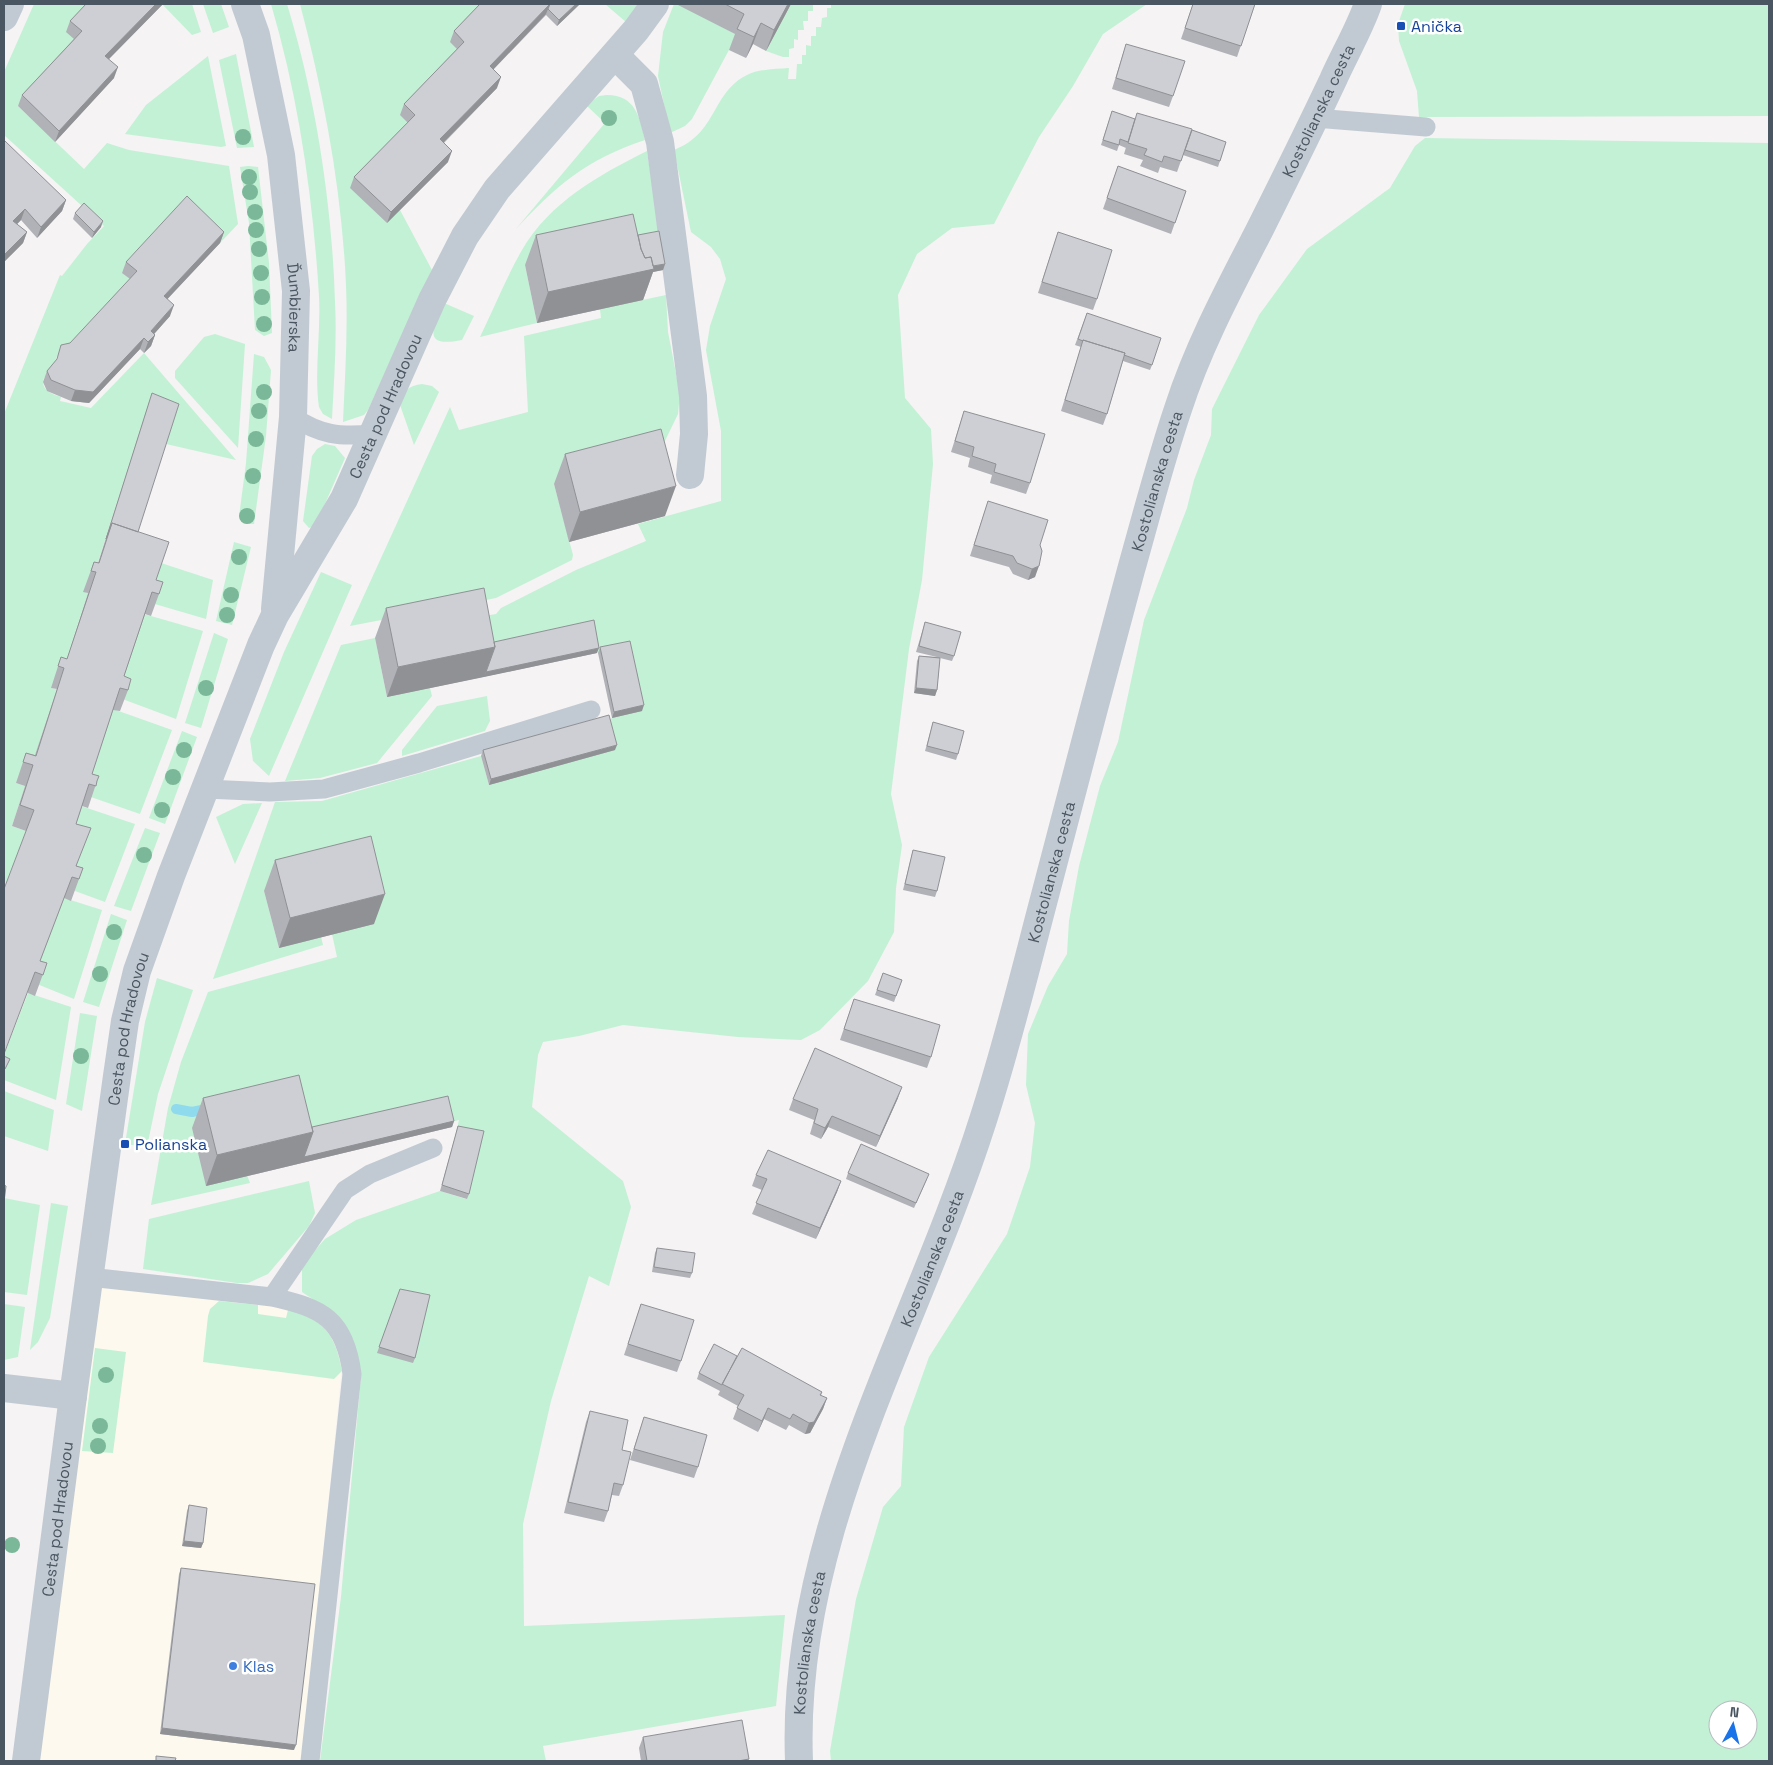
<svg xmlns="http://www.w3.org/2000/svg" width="1773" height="1765" font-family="'Space Grotesk',sans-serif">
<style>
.commercial{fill:#fdf9ef}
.green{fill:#c3f1d5;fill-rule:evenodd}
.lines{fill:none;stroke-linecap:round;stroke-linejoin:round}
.stream{stroke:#90daee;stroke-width:10}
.service{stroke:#c1cad2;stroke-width:19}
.minor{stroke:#c1cad2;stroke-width:28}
.tertiary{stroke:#c1cad2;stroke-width:28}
.tree{fill:#7bb799}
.wall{fill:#b0b2b7}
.shaded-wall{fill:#909195}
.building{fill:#cdcfd5;stroke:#909195}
.transit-dot{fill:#1a4fb4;stroke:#fff;stroke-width:2}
.shop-dot{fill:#3f7fe0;stroke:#fff;stroke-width:2}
.labels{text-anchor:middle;stroke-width:5;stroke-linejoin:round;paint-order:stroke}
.transit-label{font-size:16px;fill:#164399;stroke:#fff;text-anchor:start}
.street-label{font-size:16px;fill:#4a5661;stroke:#fff}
.shop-label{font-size:16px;fill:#366cbe;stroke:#fff;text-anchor:start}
</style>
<rect width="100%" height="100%" fill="#f5f3f3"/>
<!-- commercial -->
<path class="commercial" d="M89 1277 348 1308 302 1761H26Z"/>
<!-- green -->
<path class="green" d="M34 4H93L78 42 18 106 84 169 107 143 129 150 229 166 238 224 220 243 122 272 133 282 66 354 57 356 53 370 44 378C40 390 52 394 61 397L60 401 91 408 144 353 236 460 166 444 150 399 91 584 87 583 84 591 88 593 60 680 51 688 57 689 28 777 16 783 25 786 12 826 26 831 4 890V414L60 275 62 276 87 244 104 226 4 135V72Z
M162 4H192L201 32 192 35Z
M203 4H221L229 27 213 33Z
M271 4H287C316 99 332 203 335 302 337 341 334 380 332 419L323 414 319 407C314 373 321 332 319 296 313 198 299 99 271 4Z
M300 4H487L460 53 401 115 411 126 387 222 400 210 432 270 368 410 364 415 343 422C345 376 348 331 346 285 342 191 324 95 300 4Z
M605 4H640L626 22Z
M674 4H679L737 35 692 119 685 126 670 133 658 76 663 32Z
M791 4H813V11H808V21H803L804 30H798V40L794 39V48L789 49V57H783L766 51Z
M831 4H1147L1103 34 1073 86 1039 137 994 224 952 228 917 254 898 295 905 398 931 429 933 464 922 580 909 649 891 794 902 845 896 888 894 932 868 981 820 1030 801 1040 738 1037 623 1025 579 1036 543 1042 538 1055 532 1107 623 1181 631 1207 609 1286 589 1276 551 1401 523 1524 524 1626 785 1615 776 1706 543 1746 546 1761H320L341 1597 361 1376 326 1308 302 1292V1265L325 1239 356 1220 440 1191 466 1199 482 1137 456 1132 459 1120 247 1175 250 1183 151 1205 168 1108 181 1062 208 992 337 957 332 934 264 891 279 948 321 937 323 945 213 979 275 802 322 801 481 756 489 785 614 750 607 721 612 718 642 710 598 653 591 626 479 650 473 618 496 614 501 608 576 570 646 541 638 524 721 501V431L706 350 710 326 726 279 720 259 711 247 691 232 674 150C718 133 711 93 747 75 759 69 776 69 789 68L788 79H796L797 64H802V55H806V45L811 46V36H816V27H821L822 18 827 17V8H831Z
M1405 4H1769V116L1419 117 1417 91 1399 41 1398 24Z
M236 54 254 147 237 148 219 60Z
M208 56 226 146 221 147 125 134 146 105Z
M607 95C635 95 640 117 645 140 585 160 557 185 515 230L605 123 586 105 599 96Z
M1425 138 1769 143V1761H831L830 1751 856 1599 883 1507 901 1486 904 1427 929 1357 1007 1234 1030 1167 1035 1123 1026 1085 1028 1034 1048 986 1067 954 1069 921 1079 866 1100 786 1118 742 1144 620 1187 508 1194 480 1211 435 1212 409 1259 315 1307 249 1390 188 1415 146ZM1718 1710H1748V1740H1718Z
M647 151 660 235 525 265 537 323 480 337C494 308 506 278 522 250 550 202 599 175 647 151Z
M248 166 258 167 269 263 272 333 264 336 255 330 249 223 240 167Z
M666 295 668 332 680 394 678 414 663 445 554 484 573 555 572 560 496 598 350 626 450 407 459 430 528 412 524 336 601 318 600 309Z
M444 303 474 316 462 340C422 348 432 329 444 303Z
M215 334 245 344 238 448 175 378V371L204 337Z
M254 354 264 357 271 370 266 436 254 524H246L239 517 246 463Z
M422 384 432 386 439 392 414 445 399 402C405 390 408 386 422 384Z
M325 444 335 446 345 458 318 520 315 526 309 528 303 521 312 456 317 449Z
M234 542 251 547 232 625 216 621Z
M161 563 213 580 206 619 148 602Z
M321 572 352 585 269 776 253 761 250 739 284 652Z
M144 614 203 631 176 719 117 697Z
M214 633 228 639 201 728 185 723Z
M375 638 387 697 430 688 432 696 377 763 320 778 285 781 341 645Z
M487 696 490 721 485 731 402 756V750L437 706Z
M113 709 172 730 140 814 85 795Z
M182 731 197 737 165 824 149 818Z
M262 803 235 864 216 817 243 804Z
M81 806 135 824 105 902 75 891 68 845Z
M145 828 160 833 131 911 114 906Z
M64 898 102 910 74 999 32 982Z
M111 914 127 920 99 1007 83 1002Z
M157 978 193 990 158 1094 147 1147 125 1144 145 1022Z
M28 993 71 1007 56 1100 4 1080V1055Z
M80 1013 97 1016 82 1111 66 1104Z
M4 1091 54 1110 48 1151 4 1136Z
M309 1181 315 1213 309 1226 268 1274 248 1283H237L143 1269 149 1219Z
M4 1198 40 1205 27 1295 4 1292Z
M51 1203 68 1206 50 1318 38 1342 30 1350Z
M219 1301 258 1305V1314L286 1318 288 1310C324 1317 336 1337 342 1371L334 1379 203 1362 208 1316 210 1309Z
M4 1304 25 1307 18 1357 4 1360Z
M95 1348 126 1352 113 1453 82 1451Z"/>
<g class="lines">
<!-- stream -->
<path class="stream" d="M176 1109 192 1112 211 1108"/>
<!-- service -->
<path class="service" d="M1315 118 1426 127
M293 417C321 435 339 437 372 434
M206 789 270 792 324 789 419 763 591 710
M89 1277 272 1297 345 1190 370 1174 433 1148
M272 1297C322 1308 345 1319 352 1374L310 1761"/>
<!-- minor -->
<g class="minor">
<path id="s1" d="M245 4 256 35 281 155 296 291 293 417 275 609"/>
<path d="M4 17 10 4"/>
<path d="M615 55 644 84 660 142 693 396 694 434 690 475"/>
<path id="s2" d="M4 1388 73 1396 117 1076 125 1021 137 971 171 876 261 645 275 615 344 499 432 300 465 236 497 189 636 30 655 4"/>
</g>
<!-- tertiary -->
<g class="tertiary">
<path id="s3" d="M26 1761 73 1396"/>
<path id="s4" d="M799 1761C790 1533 916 1331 983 1120 1004 1055 1021 988 1038 922 1069 805 1099 687 1131 570 1146 517 1160 462 1178 409 1198 347 1229 289 1259 231 1284 181 1309 131 1333 80 1344 55 1359 30 1368 4"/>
</g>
</g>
<!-- trees -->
<g class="tree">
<circle cx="609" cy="118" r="8"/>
<circle cx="243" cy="137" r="8"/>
<circle cx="249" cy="177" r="8"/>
<circle cx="250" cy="192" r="8"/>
<circle cx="255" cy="212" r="8"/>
<circle cx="256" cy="230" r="8"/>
<circle cx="259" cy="249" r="8"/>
<circle cx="261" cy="273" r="8"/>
<circle cx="262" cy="297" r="8"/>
<circle cx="264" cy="324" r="8"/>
<circle cx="264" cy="392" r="8"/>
<circle cx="259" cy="411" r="8"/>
<circle cx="256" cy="439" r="8"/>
<circle cx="253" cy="476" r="8"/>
<circle cx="247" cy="516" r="8"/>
<circle cx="239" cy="557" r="8"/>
<circle cx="231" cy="595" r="8"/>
<circle cx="227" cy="615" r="8"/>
<circle cx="206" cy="688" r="8"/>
<circle cx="184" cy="750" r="8"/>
<circle cx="173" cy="777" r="8"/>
<circle cx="162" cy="810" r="8"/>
<circle cx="144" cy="855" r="8"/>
<circle cx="114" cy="932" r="8"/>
<circle cx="100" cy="974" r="8"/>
<circle cx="81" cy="1056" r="8"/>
<circle cx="106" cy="1375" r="8"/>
<circle cx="100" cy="1426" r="8"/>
<circle cx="98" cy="1446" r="8"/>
<circle cx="12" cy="1545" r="8"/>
</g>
<!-- wall -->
<path class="wall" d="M163 4 109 59 114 78 55 142 18 106 22 95 74 39 66 32 70 21Z
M480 4H580L557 26 546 15 493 70 497 88 444 143 448 162 387 223 350 188 354 177 408 123 400 115 404 104 457 49 450 42 454 31Z
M679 4H791L766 51 753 44 746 58 729 50 735 34 678 5Z
M1191 4H1255L1237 57 1181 39 1193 4Z
M1126 44 1173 96 1169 107 1112 89Z
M1112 111 1135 119 1192 130 1226 142 1218 167 1183 155 1177 172 1160 167 1158 173 1140 166 1143 160 1124 154 1127 144 1126 148 1119 145 1117 151 1101 145Z
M4 142 66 200 62 211 37 238 21 220 17 224 27 232 23 243 4 262Z
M1118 166 1186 191 1171 234 1103 209Z
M75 213 101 227 92 238 73 219Z
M224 232 220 243 167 299 170 316 154 334 155 335 151 346 144 353 140 349 89 403 71 401 47 391 43 382 47 371 130 279 122 273 126 262Z
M1058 232 1097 299 1093 310 1038 293Z
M536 235H638L665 264 663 270 653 272 643 300 537 323 525 265Z
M1087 313 1152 365 1150 370 1123 361 1107 414 1103 425 1061 411 1081 347 1075 345Z
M150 399 138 532 156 580 159 594 151 616 145 614 124 676 128 690 120 711 113 710 92 774 97 781 88 808 82 806 76 824 77 866 83 868 71 901 64 898 40 961 47 963 35 996 28 993 26 831 12 826 25 786 16 783 26 753 35 755 57 689 51 688 61 657 67 659 88 593 83 592 94 562 98 563Z
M964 411 1030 483 1026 494 990 483 992 475 968 467 970 458 951 452Z
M565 454 665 516 569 542 554 484Z
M988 501 1040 545 1035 577 1028 580 1013 574 1009 567 970 556Z
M386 608 494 642 597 653 387 697 375 638Z
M925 622 954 656 952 661 940 658 937 690 935 696 914 693 917 661 919 656 937 657 916 652Z
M600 647 642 711 612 718 598 653Z
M933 722 958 754 956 760 925 751Z
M483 750H615L489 785 481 756Z
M913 850 937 891 935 897 903 890Z
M275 860 374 924 279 948 264 891Z
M883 973 902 980 894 1002 875 995Z
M854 999 931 1057 927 1068 840 1040Z
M203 1098 312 1127 454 1121 452 1127 206 1186 192 1128Z
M898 1098 876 1147 828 1127 821 1139 810 1134 814 1120 789 1110 793 1099Z
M458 1126 469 1194 467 1199 440 1191Z
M848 1173 927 1179 914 1208 846 1179Z
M756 1175 841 1181 837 1192 816 1239 752 1214 762 1190 752 1186Z
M657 1248 692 1273 690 1278 652 1272 655 1253Z
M400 1289 415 1358 413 1363 377 1353Z
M641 1304 681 1361 677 1372 624 1355Z
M737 1356 822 1392 821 1396 827 1398 823 1409 810 1433 805 1434 789 1425 786 1430 764 1419 758 1432 733 1419 738 1406 718 1395 720 1391 697 1379 699 1373Z
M590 1411 622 1450 623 1485 619 1496 612 1495 608 1511 604 1522 564 1513 586 1422Z
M644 1417 698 1467 694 1478 630 1460Z
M189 1505 203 1543 201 1548 182 1546 187 1511Z
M181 1568 294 1750 160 1734 179 1574Z
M643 1737 749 1759 748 1761H641L639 1748Z"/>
<!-- shaded-wall -->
<path class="shaded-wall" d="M156 4H163L101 67 105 56Z
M550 4 546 14 486 77 490 66Z
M576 4H580L557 26 559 20Z
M788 4H791L766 51 774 30Z
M761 23 753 44 746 58 754 37Z
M118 67 114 78 55 142 59 131Z
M501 77 497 88 436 150 440 139Z
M452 151 448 162 387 223 391 212Z
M66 200 62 211 37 238 41 227Z
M25 209 21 220 9 232 13 221Z
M103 221 101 227 92 238 94 232Z
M27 232 23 243 4 262V255Z
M224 232 220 243 160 307 164 296Z
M665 264 663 270 653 272 643 300 537 323 548 292 631 271Z
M174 305 170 316 147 342 151 331Z
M155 335 151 346 144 353 148 342Z
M144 338 140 349 89 403 71 401 75 390Z
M676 486 665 516 569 542 580 512Z
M1039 566 1035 577 1028 580 1032 569Z
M495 647 484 677 387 697 398 667Z
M599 648 597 653 484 677 486 672Z
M916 688 937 690 935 696 914 693Z
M644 705 642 711 612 718 614 712Z
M617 745 615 750 489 785 491 779Z
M385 894 374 924 279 948 290 918Z
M902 1087 898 1098 876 1147 880 1136Z
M832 1116 828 1127 821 1139 825 1128Z
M454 1121 452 1127 206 1186 217 1155 313 1132Z
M841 1181 837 1192 816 1239 820 1228Z
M827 1398 823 1409 810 1433 805 1434 809 1423Z
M768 1408 764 1419 758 1432 762 1421Z
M184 1541 203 1543 201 1548 182 1546Z
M162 1728 296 1745 294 1750 160 1734Z"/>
<!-- building -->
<path class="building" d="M86 4H156L105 56 118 67 59 131 22 95 82 31 70 21Z
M480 4H550L490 66 501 77 440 139 452 151 391 212 354 177 415 115 404 104 464 42 454 31Z
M550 4H576L559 20 548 9Z
M725 4H788L774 30 761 23 754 37 737 29 744 14Z
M1193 4H1255L1241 46 1185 28Z
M1126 44 1185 61 1173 96 1116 78Z
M1112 111 1135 119 1128 142 1120 139 1119 145 1103 140Z
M1137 113 1192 129 1181 161 1164 156 1162 162 1144 155 1147 149 1128 143Z
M1192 130 1226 142 1220 161 1185 150Z
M5 141 66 200 41 227 25 209 13 221 27 232 4 255V142Z
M1118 166 1186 191 1175 223 1107 198Z
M187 196 224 232 164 296 174 305 151 331 155 335 148 342 144 338 93 392 75 390 51 380 47 371 57 359 61 345 70 343 137 271 126 262Z
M84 203 103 221 94 232 75 213Z
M633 214 641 249 645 258 651 257 654 269 548 292 536 235Z
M659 231 665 264 653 266 651 257 645 258 641 249 638 235Z
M1058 232 1112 250 1097 299 1042 282Z
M1087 313 1161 338 1152 365 1124 355 1125 353 1083 340V341L1078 339Z
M1083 340 1125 353 1107 414 1065 400Z
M152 393 179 404 138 532 112 523 106 539Z
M964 411 1045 434 1030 483 994 472 996 464 972 456 974 447 955 441Z
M661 429 676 486 580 512 565 454Z
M988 501 1048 520 1040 545 1042 551 1039 566 1032 569 1017 563 1013 556 974 545Z
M112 523 169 542 156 580 163 582 159 594 152 592 124 676 131 679 128 690 120 688 92 774 99 776 97 781 96 786 89 784 76 824 91 828 76 866 83 868 79 879 72 877 40 961 47 963 43 975 35 972 4 1054V889L34 810 20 805 33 765 23 762 26 753 36 756 64 668 58 666 61 657 67 659 96 572 91 571 94 562 99 563Z
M484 588 495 647 398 667 386 608Z
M594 620 599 648 486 672 495 647 494 642Z
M925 622 961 632 954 656 919 646Z
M630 641 644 705 614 712 600 647Z
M919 656 940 658 937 690 916 688Z
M609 715 617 745 491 779 483 750Z
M933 722 964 731 958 754 927 746Z
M371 836 385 894 290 918 275 860Z
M913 850 945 857 937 891 905 884Z
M883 973 902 980 896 996 877 990Z
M854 999 940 1025 931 1057 844 1029Z
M815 1048 902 1087 880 1136 832 1116 825 1128 814 1123 818 1109 793 1099Z
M4 1056 10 1059 5 1069 4 1068Z
M299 1075 313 1132 217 1155 203 1098Z
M448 1096 454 1121 304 1157 313 1132 312 1127Z
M458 1126 484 1131 469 1194 442 1185Z
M861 1144 929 1174 916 1203 848 1173Z
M768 1150 841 1181 820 1228 756 1203 767 1179 756 1175Z
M4 1185 6 1186 4 1202Z
M657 1248 695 1253 692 1273 654 1267Z
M400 1289 430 1295 415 1358 379 1347Z
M641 1304 694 1320 681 1361 628 1344Z
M714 1344 737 1356 722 1385 699 1373Z
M742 1348 822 1392 820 1395 827 1398 814 1422 809 1423 793 1414 790 1419 768 1408 762 1421 737 1408 744 1395 722 1384Z
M590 1411 628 1420 622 1450 631 1452 623 1485 614 1483 608 1511 568 1502Z
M644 1417 707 1435 698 1467 634 1449Z
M189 1505 207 1508 203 1543 184 1541Z
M181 1568 315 1584 296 1745 162 1728Z
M742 1720 749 1759 738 1761H647L643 1737Z
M156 1756 176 1758 175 1761H156Z"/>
<!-- markers -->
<g class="transit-dot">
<rect x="1396" y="21" width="10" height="10" rx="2.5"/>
<rect x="120" y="1139" width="10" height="10" rx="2.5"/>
</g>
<circle class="shop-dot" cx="233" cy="1666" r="5"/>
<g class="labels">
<!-- transit labels -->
<g class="transit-label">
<text x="1411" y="32">Anička</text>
<text x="135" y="1150">Polianska</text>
</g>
<!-- street labels -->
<g class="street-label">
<text dy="6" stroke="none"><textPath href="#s4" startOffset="1739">Kostolianska cesta</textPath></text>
<text dy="6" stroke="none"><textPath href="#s1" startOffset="309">Ďumbierska</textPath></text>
<text dy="6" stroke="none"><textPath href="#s2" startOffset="1118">Cesta pod Hradovou</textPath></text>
<text dy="6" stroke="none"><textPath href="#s4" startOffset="1334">Kostolianska cesta</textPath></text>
<text dy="6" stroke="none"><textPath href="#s4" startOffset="929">Kostolianska cesta</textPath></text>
<text dy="6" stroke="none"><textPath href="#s2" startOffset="441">Cesta pod Hradovou</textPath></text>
<text dy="6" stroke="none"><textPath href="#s4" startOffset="524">Kostolianska cesta</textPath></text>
<text dy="6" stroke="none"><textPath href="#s3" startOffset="244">Cesta pod Hradovou</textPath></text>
<text dy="6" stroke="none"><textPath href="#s4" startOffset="119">Kostolianska cesta</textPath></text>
</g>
<!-- shop labels -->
<g class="shop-label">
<text x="243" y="1672">Klas</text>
</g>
</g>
<!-- border -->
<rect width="1773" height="1765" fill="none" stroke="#4a5661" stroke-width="10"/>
<!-- north arrow -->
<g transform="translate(1733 1725) rotate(7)"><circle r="24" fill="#ffffff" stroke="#b7bbc0"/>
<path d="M0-4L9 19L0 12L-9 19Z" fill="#1a73e8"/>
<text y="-8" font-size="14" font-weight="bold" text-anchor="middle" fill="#4a5661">N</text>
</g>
</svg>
